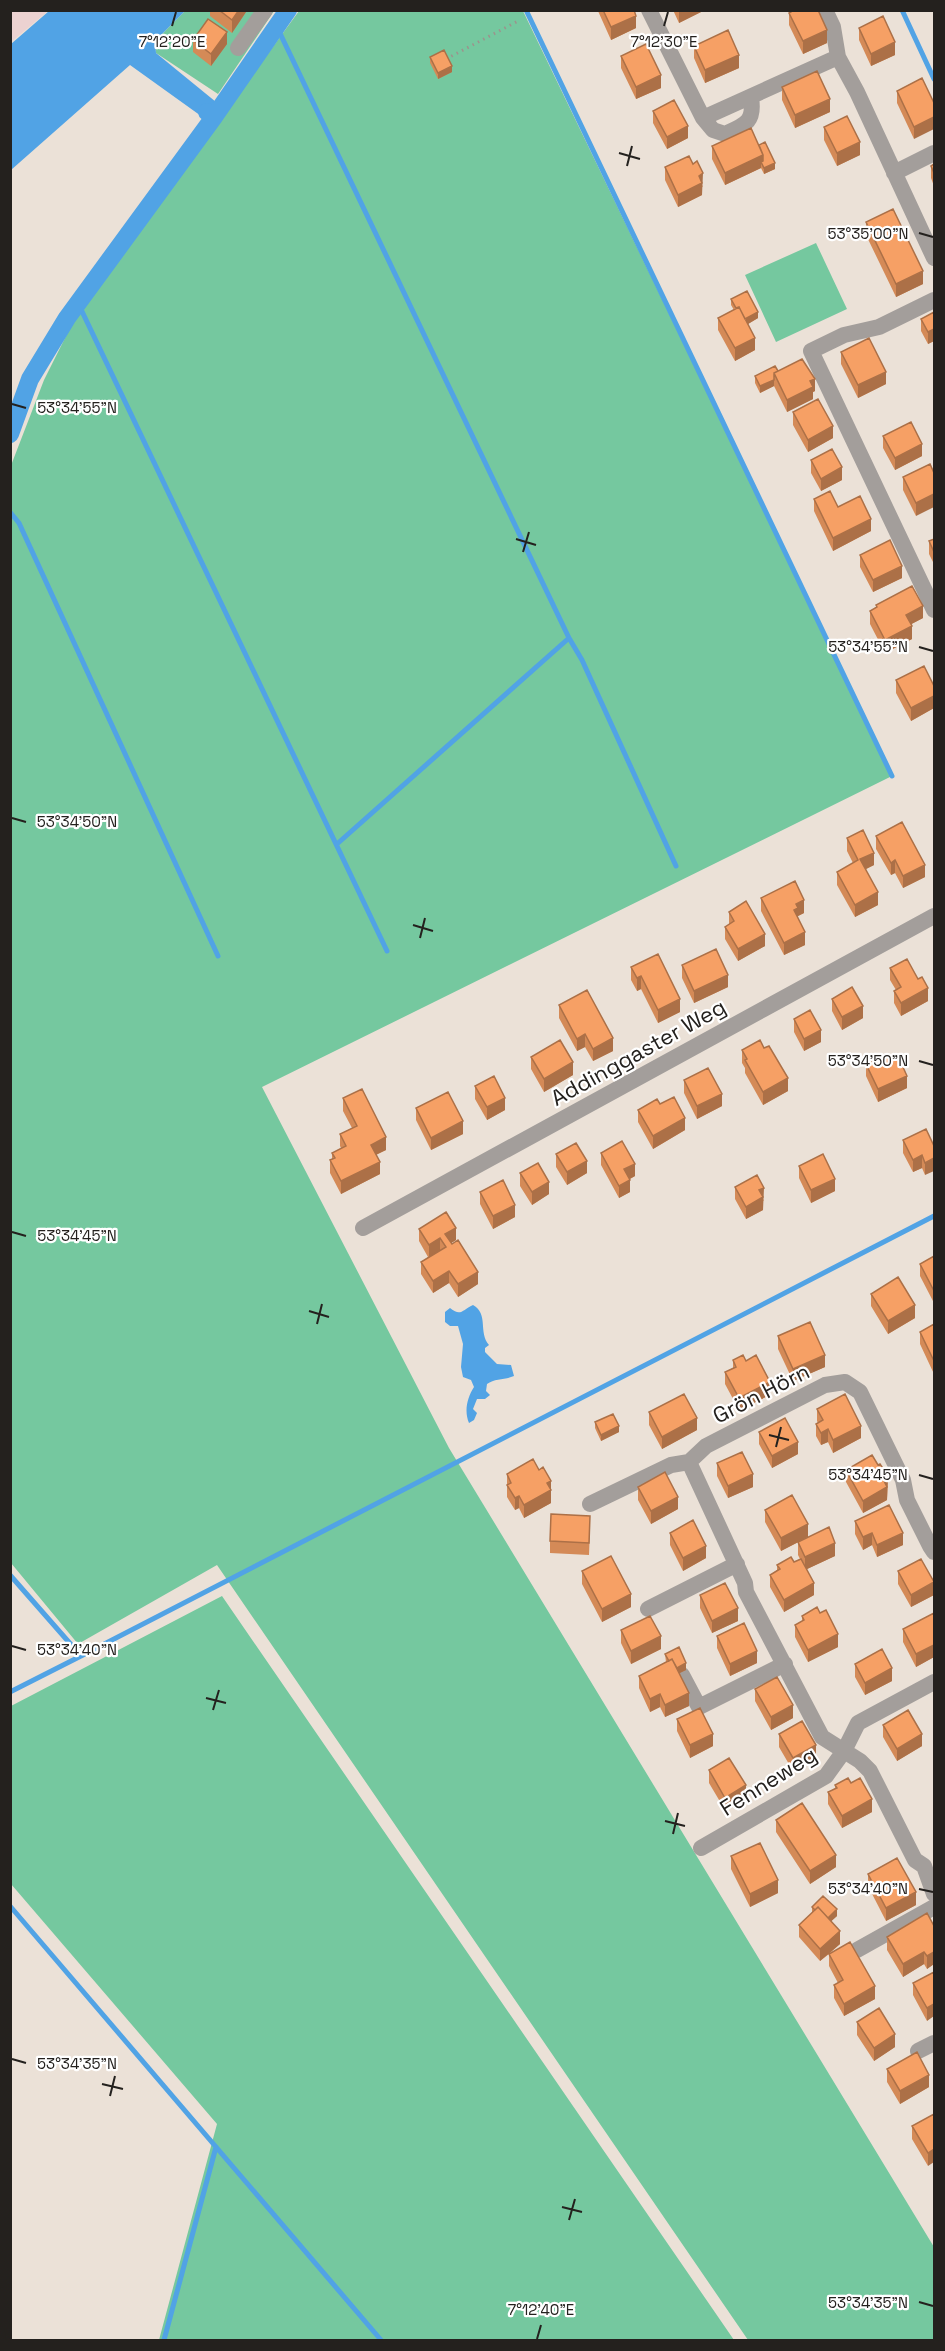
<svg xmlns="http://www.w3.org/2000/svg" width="945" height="2351" font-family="'Space Grotesk',sans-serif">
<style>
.industrial{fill:#ecd2d1}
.green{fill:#75c89f}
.water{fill:#51a3e5}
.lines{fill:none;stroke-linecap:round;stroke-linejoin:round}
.stream{stroke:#51a3e5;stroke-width:5}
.canal{stroke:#51a3e5;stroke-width:18}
.path{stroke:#9b948d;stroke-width:3;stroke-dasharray:1.5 4.5;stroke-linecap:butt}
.minor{stroke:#a39e9b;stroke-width:16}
.wall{fill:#d48a57}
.shaded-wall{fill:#ac7047}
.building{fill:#f6a065;stroke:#ac7047;stroke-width:1.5}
.ticks{fill:none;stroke:#24211e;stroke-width:2}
.labels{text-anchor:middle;stroke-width:4.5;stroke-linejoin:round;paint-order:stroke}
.street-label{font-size:22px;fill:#24211e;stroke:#fff}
.ticks-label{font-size:15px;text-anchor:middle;fill:#24211e;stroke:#fff;stroke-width:4.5;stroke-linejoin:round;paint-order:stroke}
</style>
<rect width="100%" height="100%" fill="#ebe1d7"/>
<!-- industrial -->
<path class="industrial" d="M11 11H48L11 42Z"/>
<!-- green -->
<path class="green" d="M185 11H274L218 94 156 53 155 41Z
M299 11H523L892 776 262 1087 449 1448 934 2247V2340H748L217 1565 78 1644 11 1563 10 468 44 380 75 318Z
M816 243 847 309 776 342 745 275Z
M222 1596 734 2340H159L217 2124 11 1884V1706Z"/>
<!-- water -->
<path class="water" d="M49 11H185L155 41 156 53 227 111 215 126 130 65 11 170V44Z
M473 1305C489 1314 478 1332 489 1345L485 1348V1352L497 1364 511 1365 514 1376C505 1380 495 1378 487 1384L486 1391 490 1395 485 1399H477L473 1409 477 1413 474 1420 469 1423C464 1411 467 1398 474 1387L471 1380 463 1377 461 1367 463 1344 458 1326H450L445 1322V1312L450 1308C461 1317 462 1310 473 1305Z"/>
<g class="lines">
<!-- stream -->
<path class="stream" d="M526 10 892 776
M902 10 934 79
M277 27 569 638 337 844
M78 303 387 951
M10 512 19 523 218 956
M569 638 582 660 676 866
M10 1575 81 1656 934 1216
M10 1692 81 1656
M10 1906 381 2340
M164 2340 216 2147"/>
<!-- canal -->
<path class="canal" d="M207 112 214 117 288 10
M10 434 30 379 67 318 214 117"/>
<!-- path -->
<path class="path" d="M446 59 520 20"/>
<!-- minor -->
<path class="minor" d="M649 10 703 118 713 130 725 134C745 125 755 122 751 98
M825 10 833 27 838 57 857 92 934 258
M238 48 265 10
M703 118 838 57
M894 173 934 153
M934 300 879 327 844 335 811 351 934 610
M363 1228 934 916
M590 1504 671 1465 689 1462
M934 1552 930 1546 907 1500 903 1480 860 1392 845 1382 825 1385 706 1446 689 1462 745 1583 746 1592 822 1737 860 1761 870 1771 915 1860 924 1866 934 1894
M648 1609 737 1564
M682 1675 699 1707 785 1664
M701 1848 826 1776 844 1751 858 1723 934 1682
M857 1950 934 1907
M918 2051 934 2043"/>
</g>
<!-- wall -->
<path class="wall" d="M210 10H246V12L232 33 210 16Z
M634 10 636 28 611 40 598 11Z
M673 10H705L679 23Z
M789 13 827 43 803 54 789 25Z
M859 28 895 55 871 66 859 40Z
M193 40 227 44 211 66 193 52Z
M694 46 739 68 705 83 694 58Z
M621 56 661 88 636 99 621 68Z
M430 57 452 72 438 79 430 63Z
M922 78 914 139 897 103V91Z
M782 87 830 112 795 128 782 100Z
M653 111 688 138 667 149 653 123Z
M824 127 860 155 837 166 824 140Z
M759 145 775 169 764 174 761 168 725 185 712 159V146Z
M934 164V186L931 178V166Z
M665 167 703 186 702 187V195L678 207 665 180Z
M866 222 923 284 896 297 866 235Z
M731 299 758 318 748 324 755 350 735 361 718 330V318L734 310 731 305Z
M934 312V341L928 344 921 331V319Z
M841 352 886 384 858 398 841 364Z
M778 371 815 391 813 392V399L787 412 774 386 760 393 755 383V376Z
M793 412 833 438 808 452 793 425Z
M883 436 922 456 895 470 883 448Z
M811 460 842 480 821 491 811 473Z
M930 464 916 516 903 490V477Z
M814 499 838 507 871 531 833 551 814 511Z
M934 539V564L929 554V541Z
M860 555 902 578 873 592 860 567Z
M876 605 923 618 911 624 912 639 885 653 870 624V611L876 608Z
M896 680 934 686V708L911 721 896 693Z
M876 836 925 877 903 888 895 873 891 875 876 849Z
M847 838 874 865 866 869 878 905 855 917 837 885V872L853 863 847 851Z
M761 898 804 913 798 916V919L805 945 784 955 761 911Z
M729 912 765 946 738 961 725 939V927L729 925Z
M682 965 728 987 694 1003 682 978Z
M631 967 680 1012 658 1023 641 989 637 991 631 980Z
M890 968 928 1001 901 1016 894 1003V991L896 990 890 980Z
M832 999 863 1018 842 1030 832 1011Z
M559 1005 613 1051 593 1061 585 1047 577 1051 559 1018Z
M794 1019 821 1042 804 1051 794 1032Z
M742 1050 788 1091 763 1105 745 1073V1068L742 1063Z
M531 1057 573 1075 544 1092 531 1069Z
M890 1059 907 1088 878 1102 866 1076V1064Z
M684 1080 722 1106 697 1119 684 1093Z
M475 1086 505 1110 487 1120 475 1099Z
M343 1098 386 1150 376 1155 380 1174 341 1194 330 1173V1160L332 1159V1153L341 1148 340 1146V1134L352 1128 343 1111Z
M660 1104 685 1130 653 1149 638 1122V1110Z
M416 1108 463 1134 431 1150 416 1120Z
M926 1129 925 1175 922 1168 913 1172 903 1153V1140Z
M601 1153 635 1176 630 1179V1192L619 1198 601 1165Z
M556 1154 587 1173 567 1185 556 1167Z
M799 1166 835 1191 811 1203 799 1178Z
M520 1173 549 1194 532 1205 520 1186Z
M735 1187 764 1200 763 1201V1210L746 1219 735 1199Z
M480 1192 515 1217 493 1229 480 1204Z
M419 1229 456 1240 451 1243 478 1284 458 1297 449 1283 433 1293 421 1274V1262L428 1257 419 1241Z
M934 1256V1303L920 1276V1264Z
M871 1294 915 1318 888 1334 871 1306Z
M934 1324V1374L920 1344V1332Z
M778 1336 825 1367 793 1381 778 1349Z
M733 1360 746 1361 770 1395 739 1410 725 1384V1372L733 1368Z
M817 1409 861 1438 833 1453 828 1442 821 1445 816 1436V1424L818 1423 817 1421Z
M649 1412 697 1430 662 1449 649 1425Z
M595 1422 619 1432 601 1441 595 1428Z
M759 1432 798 1454 772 1468 759 1444Z
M717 1463 753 1487 728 1498 717 1476Z
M878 1465 888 1476 887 1500 863 1513 846 1482V1470Z
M539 1470 551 1481V1503L524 1518 519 1508 515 1510 507 1497V1474Z
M638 1487 678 1509 651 1524 638 1500Z
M765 1510 808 1537 781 1551 765 1522Z
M855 1521 903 1545 877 1557 872 1545 863 1550 855 1534Z
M590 1529 589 1555 550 1553V1541Z
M670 1533 706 1558 683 1571 670 1545Z
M798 1542 835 1556 807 1569 814 1595 784 1612 770 1587V1575L777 1570V1565L794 1562 800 1559 798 1555Z
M582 1571 631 1607 602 1622 582 1584Z
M898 1571 934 1595 911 1607 898 1584Z
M700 1595 738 1621 712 1633 700 1608Z
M934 1613V1657L916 1667 903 1642V1629Z
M802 1616 838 1647 808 1662 795 1637V1625L802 1621Z
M621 1630 661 1649 631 1664 621 1643Z
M717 1636 757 1663 730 1676 717 1648Z
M665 1654 686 1670 679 1673 689 1706 665 1717 660 1707 650 1712 639 1688V1676L666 1662Z
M855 1664 892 1681 865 1695 855 1677Z
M755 1689 793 1718 771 1730 755 1701Z
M677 1719 713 1746 690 1758 677 1731Z
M883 1725 922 1746 897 1761 883 1737Z
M779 1734 816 1758 793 1771 779 1747Z
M709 1770 746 1797 725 1810 709 1783Z
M851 1783 872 1812 842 1828 828 1804V1792L835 1788V1785Z
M776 1820 836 1867 810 1884 776 1832Z
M731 1856 778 1893 750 1907 731 1869Z
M868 1874 916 1905 886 1921 868 1886Z
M812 1907 837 1916 831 1921 840 1944 830 1953 875 1999 844 2016 834 1998V1985L838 1983 829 1966V1954L820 1961 799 1937V1925L812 1913Z
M934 1926V1964L927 1969 924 1964 903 1977 887 1950V1937Z
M934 1972 927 2021 913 1995V1983Z
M857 2022 895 2047 874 2061 857 2035Z
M887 2069 929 2087 900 2104 887 2082Z
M934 2114 928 2166 912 2139V2126Z"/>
<!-- shaded-wall -->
<path class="shaded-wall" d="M239 10H246V12L232 33V20Z
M679 10H705L679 23Z
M636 16V28L611 40V27Z
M827 30V43L803 54V41Z
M227 32V44L211 66V54Z
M895 42V55L871 66V54Z
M739 55V68L705 83V70Z
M452 66V72L438 79V73Z
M661 75V88L636 99V87Z
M830 99V112L795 128V115Z
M934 117V129L914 139V127Z
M688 126V138L667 149V137Z
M860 142V155L837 166V153Z
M763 155V166L761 162V168L725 185V173Z
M775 163V169L764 174V168Z
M703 173 702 195 678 207V195L699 176Z
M923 271V284L896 297V284Z
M758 312V318L743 327V320Z
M934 329V341L928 344V332Z
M755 338V350L735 361V348Z
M886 372V384L858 398V385Z
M815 379V391L813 392V399L787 412V400L810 381Z
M774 380V386L760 393V386Z
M833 426V438L808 452V440Z
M922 444V456L895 470V458Z
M842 467V480L821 491V479Z
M934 494V507L916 516V503Z
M871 519V531L833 551V538Z
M902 566V578L873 592V580Z
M923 606V618L906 627V615Z
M912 626V639L885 653V640Z
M934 696V708L911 721V708Z
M874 853V865L860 872V859Z
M895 860V873L891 875V863Z
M925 865V877L903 888V876Z
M878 892V905L855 917V905Z
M804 900V913L798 916V921L794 910 796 904Z
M805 932V945L784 955V943Z
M765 934V946L738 961V949Z
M728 975V987L694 1003V991Z
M641 976V989L637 991V978Z
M928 988V1001L901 1016V1003Z
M680 999V1012L658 1023V1010Z
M863 1006V1018L842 1030V1017Z
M821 1030V1042L804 1051V1039Z
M585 1034V1047L577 1051V1039Z
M613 1038V1051L593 1061V1049Z
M573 1062V1075L544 1092V1079Z
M907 1076V1088L878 1102V1089Z
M788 1078V1091L763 1105V1092Z
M722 1094V1106L697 1119V1106Z
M505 1098V1110L487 1120V1107Z
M685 1118V1130L653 1149V1136Z
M463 1121V1134L431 1150V1138Z
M386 1137V1150L371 1157V1145Z
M922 1155V1168L913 1172V1160Z
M934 1158V1171L925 1175V1163Z
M587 1161V1173L567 1185V1172Z
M380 1162V1174L341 1194V1181Z
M635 1164V1176L624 1182V1169Z
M835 1179V1191L811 1203V1190Z
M630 1180V1192L619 1198V1186Z
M549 1182V1194L532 1205V1192Z
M764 1188 763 1210 746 1219V1207L759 1190Z
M515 1205V1217L493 1229V1216Z
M456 1228V1240L445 1247V1234Z
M440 1238V1251L429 1258V1245Z
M449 1271V1283L433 1293V1281Z
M478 1272V1284L458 1297V1284Z
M915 1305V1318L888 1334V1321Z
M825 1355V1367L793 1381V1369Z
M770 1382V1395L739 1410V1398Z
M697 1418V1430L662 1449V1437Z
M619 1426V1432L601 1441V1435Z
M861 1426V1438L833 1453V1440Z
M828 1429V1442L821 1445V1433Z
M798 1442V1454L772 1468V1456Z
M753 1474V1487L728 1498V1486Z
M888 1476 887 1500 863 1513V1501L883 1479Z
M551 1481V1503L524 1518V1505L547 1483Z
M519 1496V1508L515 1510V1498Z
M678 1497V1509L651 1524V1511Z
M808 1524V1537L781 1551V1538Z
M872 1533V1545L863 1550V1537Z
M903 1533V1545L877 1557V1545Z
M835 1543V1556L805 1570V1557Z
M706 1546V1558L683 1571V1558Z
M934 1582V1595L911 1607V1595Z
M814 1583V1595L784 1612V1600Z
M631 1594V1607L602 1622V1609Z
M738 1608V1621L712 1633V1621Z
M838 1634V1647L808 1662V1650Z
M661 1636V1649L631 1664V1651Z
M934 1645V1657L916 1667V1654Z
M757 1651V1663L730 1676V1664Z
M686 1663V1670L676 1675V1668Z
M892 1668V1681L865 1695V1683Z
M689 1693V1706L665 1717V1705Z
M660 1694V1707L650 1712V1699Z
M793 1705V1718L771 1730V1717Z
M713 1734V1746L690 1758V1745Z
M922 1734V1746L897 1761V1749Z
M816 1745V1758L793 1771V1758Z
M746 1785V1797L725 1810V1798Z
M872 1799V1812L842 1828V1816Z
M836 1855V1867L810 1884V1871Z
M778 1880V1893L750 1907V1894Z
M916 1892V1905L886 1921V1908Z
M837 1909V1916L825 1927V1921Z
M840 1931V1944L820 1961V1949Z
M924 1952V1964L903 1977V1964Z
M934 1952V1964L927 1969V1956Z
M875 1986V1999L844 2016V2004Z
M934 2004V2016L927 2021V2008Z
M895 2034V2047L874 2061V2048Z
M929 2075V2087L900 2104V2091Z
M934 2149V2162L928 2166V2153Z"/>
<!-- building -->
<path class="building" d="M219 10H239L232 20Z
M603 10H634L636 16 611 27Z
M794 10H818L827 30 803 41 789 13Z
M883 16 895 42 871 54 859 28Z
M208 19 227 32 211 54 193 40Z
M728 30 739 55 705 70 694 46Z
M646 44 661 75 636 87 621 56Z
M444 50 452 66 438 73 430 57Z
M817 71 830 99 795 115 782 87Z
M922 78 934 103V117L914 127 897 91Z
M674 100 688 126 667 137 653 111Z
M847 116 860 142 837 153 824 127Z
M751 128 763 155 725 173 712 146Z
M765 142 775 163 764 168 761 162 763 161V155L759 145Z
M689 156 693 164 697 161 703 173 699 176 702 183 678 195 665 167Z
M934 164V173L931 166Z
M893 209 923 271 896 284 866 222Z
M747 291 758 312 745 319 739 307 736 308 731 299Z
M739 307 755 338 735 348 718 318Z
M934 312V329L928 332 921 319Z
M869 338 886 372 858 385 841 352Z
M802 359 815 379 810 381 813 387 787 400 774 373Z
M775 366 778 371 774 373V380L760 386 755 376Z
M818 399 833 426 808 440 793 412Z
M911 422 922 444 895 458 883 436Z
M832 449 842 467 821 479 811 460Z
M930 464 934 473V494L916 503 903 477Z
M830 491 838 507 860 496 871 519 833 538 814 499Z
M934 539V552L929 541Z
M890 540 902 566 873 580 860 555Z
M912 586 923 606 906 615 912 626 885 640 870 611 877 607 876 605Z
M924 666 934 686V696L911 708 896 680Z
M902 822 925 865 903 876 895 860 891 863 876 836Z
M863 830 874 853 860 859 878 892 855 905 837 872 858 860 847 838Z
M795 881 804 900 796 904 798 908 794 910 805 932 784 943 761 898Z
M746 901 765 934 738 949 725 927 734 921 729 912Z
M716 949 728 975 694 991 682 965Z
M658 954 680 999 658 1010 641 976 637 978 631 967Z
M907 959 918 979 922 977 928 988 901 1003 894 991 901 987 890 968Z
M852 987 863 1006 842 1017 832 999Z
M587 990 613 1038 593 1049 585 1034 577 1039 559 1005Z
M810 1010 821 1030 804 1039 794 1019Z
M560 1040 573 1062 544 1079 531 1057Z
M760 1040 764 1048 769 1046 788 1078 763 1092 745 1060 747 1059 742 1050Z
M887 1054 890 1059 898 1056 907 1076 878 1089 866 1064Z
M708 1068 722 1094 697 1106 684 1080Z
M494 1076 505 1098 487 1107 475 1086Z
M362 1089 386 1137 371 1145 380 1162 341 1181 330 1160 335 1158 332 1153 346 1146 340 1134 357 1126 343 1098Z
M448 1092 463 1121 431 1138 416 1108Z
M674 1097 685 1118 653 1136 638 1110 657 1099 660 1104Z
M926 1129 934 1146V1158L925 1163 922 1155 913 1160 903 1140Z
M622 1141 635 1164 624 1169 630 1180 619 1186 601 1153Z
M576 1143 587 1161 567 1172 556 1154Z
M823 1154 835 1179 811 1190 799 1166Z
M538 1163 549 1182 532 1192 520 1173Z
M757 1175 764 1188 759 1190 763 1197 746 1207 735 1187Z
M503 1180 515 1205 493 1216 480 1192Z
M446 1212 456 1228 445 1234 452 1244 458 1240 478 1272 458 1284 449 1271 433 1281 421 1262 446 1247 440 1238 429 1245 419 1229Z
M934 1256V1291L920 1264Z
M898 1277 915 1305 888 1321 871 1294Z
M810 1322 825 1355 793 1369 778 1336Z
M934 1324V1361L920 1332Z
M743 1355 746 1361 756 1355 770 1382 739 1398 725 1372 736 1367 733 1360Z
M684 1394 697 1418 662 1437 649 1412Z
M845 1394 861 1426 833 1440 828 1429 821 1433 816 1424 823 1420 817 1409Z
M613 1414 619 1426 601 1435 595 1422Z
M785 1418 798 1442 772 1456 759 1432Z
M742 1452 753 1474 728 1486 717 1463Z
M872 1455 878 1465 880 1464 888 1476 883 1479 887 1487 863 1501 846 1470Z
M533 1459 539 1470 543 1467 551 1481 547 1483 551 1490 524 1505 519 1496 515 1498 507 1485 511 1483 507 1474Z
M665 1472 678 1497 651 1511 638 1487Z
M792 1495 808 1524 781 1538 765 1510Z
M889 1505 903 1533 877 1545 872 1533 863 1537 855 1521Z
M551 1514 590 1516 589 1543 550 1541Z
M693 1520 706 1546 683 1558 670 1533Z
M829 1527 835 1543 805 1557 798 1542Z
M611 1556 631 1594 602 1609 582 1571Z
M791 1557 794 1562 801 1559 814 1583 784 1600 770 1575 780 1569 777 1565Z
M921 1559 934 1582 911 1595 898 1571Z
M725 1583 738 1608 712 1621 700 1595Z
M817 1607 820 1613 826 1610 838 1634 808 1650 795 1625 804 1620 802 1616Z
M934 1613V1645L916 1654 903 1629Z
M650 1616 661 1636 631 1651 621 1630Z
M744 1623 757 1651 730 1664 717 1636Z
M679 1647 686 1663 677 1668 672 1659 669 1661 665 1654Z
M882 1649 892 1668 865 1683 855 1664Z
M672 1659 689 1693 665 1705 660 1694 650 1699 639 1676Z
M777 1677 793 1705 771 1717 755 1689Z
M700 1708 713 1734 690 1745 677 1719Z
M908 1710 922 1734 897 1749 883 1725Z
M802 1721 816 1745 793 1758 779 1734Z
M729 1758 746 1785 725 1798 709 1770Z
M848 1778 851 1783 860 1778 872 1799 842 1816 828 1792 837 1788 835 1785Z
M802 1803 836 1855 810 1871 776 1820Z
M760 1843 778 1880 750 1894 731 1856Z
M897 1858 916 1892 886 1908 868 1874Z
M823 1896 837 1909 828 1918 818 1907 815 1910 812 1907Z
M818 1907 840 1931 820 1949 799 1925Z
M927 1913 934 1926V1952L927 1956 924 1952 903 1964 887 1937Z
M850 1942 875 1986 844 2004 834 1985 843 1980 829 1954Z
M934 1972V2004L927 2008 913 1983Z
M879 2008 895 2034 874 2048 857 2022Z
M917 2052 929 2075 900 2091 887 2069Z
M934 2114V2149L928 2153 912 2126Z"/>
<!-- ticks -->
<path class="ticks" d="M172 26 176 12M664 26 668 12M619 153 640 159M627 166 632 146M919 233 933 237M12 404 26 408M516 539 536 545M523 552 529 532M919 647 933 651M12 818 26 822M413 925 433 931M420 938 425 918M919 1061 933 1065M12 1232 26 1236M309 1311 329 1317M317 1324 322 1304M769 1435 789 1440M776 1447 781 1427M919 1475 933 1479M12 1646 26 1650M206 1698 226 1703M213 1710 219 1690M665 1821 685 1826M673 1834 678 1813M919 1889 933 1892M12 2059 26 2063M102 2084 123 2089M110 2096 115 2076M562 2207 582 2212M569 2220 575 2199M919 2302 933 2306M537 2339 541 2325"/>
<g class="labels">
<!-- street labels -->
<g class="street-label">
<text transform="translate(638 1052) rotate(-29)" y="8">Addinggaster Weg</text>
<text transform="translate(761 1393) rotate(-27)" y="8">Grön Hörn</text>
<text transform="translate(768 1781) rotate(-32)" y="8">Fenneweg</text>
</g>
</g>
<g class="ticks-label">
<text x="172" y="47">7°12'20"E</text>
<text x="664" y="47">7°12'30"E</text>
<text x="868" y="239">53°35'00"N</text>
<text x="77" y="413">53°34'55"N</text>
<text x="868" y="652">53°34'55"N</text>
<text x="77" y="827">53°34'50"N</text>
<text x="868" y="1066">53°34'50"N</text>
<text x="77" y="1241">53°34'45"N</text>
<text x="868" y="1480">53°34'45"N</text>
<text x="77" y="1655">53°34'40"N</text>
<text x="868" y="1894">53°34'40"N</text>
<text x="77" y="2069">53°34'35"N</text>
<text x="868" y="2308">53°34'35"N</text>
<text x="541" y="2315">7°12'40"E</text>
</g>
<!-- border -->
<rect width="945" height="2351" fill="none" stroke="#24211e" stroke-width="24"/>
</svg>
